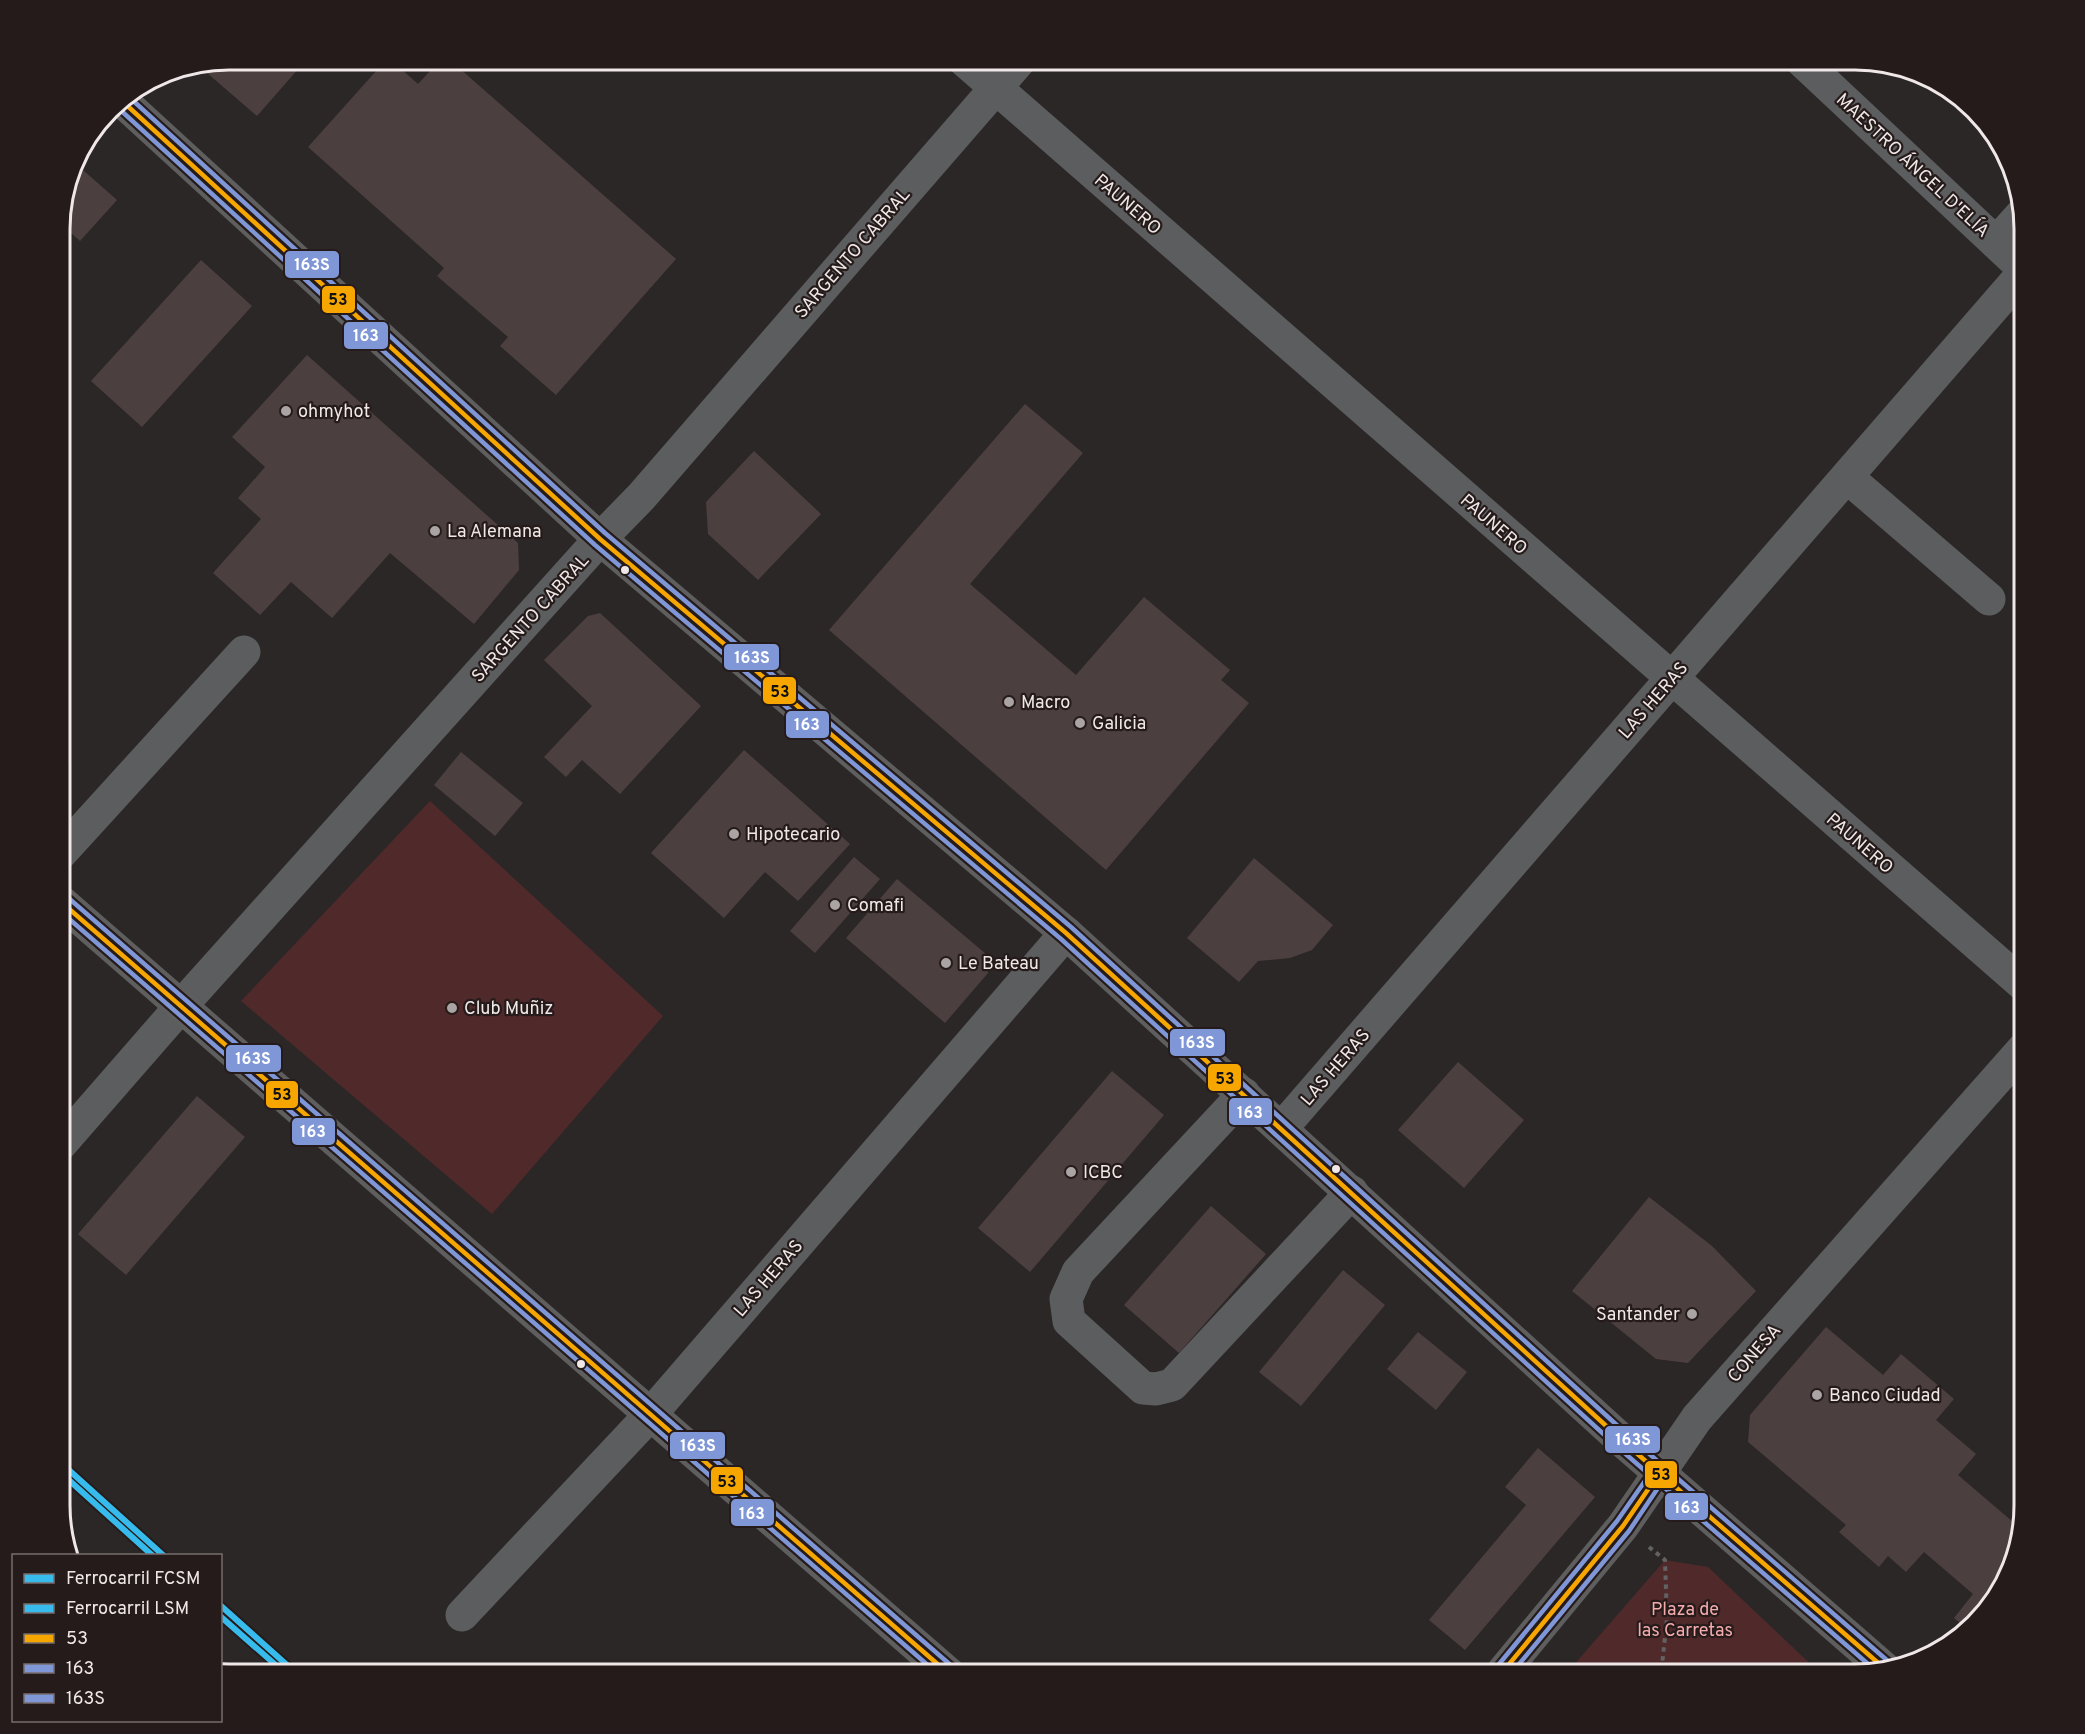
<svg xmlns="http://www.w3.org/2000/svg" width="2085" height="1734" font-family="Overpass,sans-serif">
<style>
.green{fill:#50292b}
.building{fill:#4c3f3f}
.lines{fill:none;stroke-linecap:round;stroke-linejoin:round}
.path{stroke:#626262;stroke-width:4;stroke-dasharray:4.5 4.5;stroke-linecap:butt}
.minor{stroke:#5c5d5e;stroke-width:33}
.major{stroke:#5f5e5e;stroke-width:33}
.bus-1-casing{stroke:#261b1b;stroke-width:9}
.bus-2-casing{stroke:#261b1b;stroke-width:9}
.bus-3-casing{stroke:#261b1b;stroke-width:9}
.bus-1{stroke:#f7a600;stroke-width:4.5}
.bus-2{stroke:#7f97d6;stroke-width:4.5}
.bus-3{stroke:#7f97d6;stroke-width:4.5}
.rail-1-casing{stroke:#261b1b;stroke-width:10}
.rail-2-casing{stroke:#261b1b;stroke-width:10}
.rail-1{stroke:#37bbed;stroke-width:6}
.rail-2{stroke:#37bbed;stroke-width:6}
.poi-dot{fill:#aba4a4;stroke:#261b1b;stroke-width:2}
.bus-dot{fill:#f0e8e8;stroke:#261b1b;stroke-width:2}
.labels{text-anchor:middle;stroke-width:4.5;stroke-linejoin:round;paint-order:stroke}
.street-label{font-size:18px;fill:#f0e8e8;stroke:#261b1b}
.poi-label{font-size:18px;fill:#f0e8e8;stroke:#261b1b;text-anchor:start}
.park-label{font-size:18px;fill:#f5aaac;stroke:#261b1b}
.rim{fill:none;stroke:#f0e8e8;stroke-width:3}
.line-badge{stroke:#261b1b;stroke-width:2}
.badge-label{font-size:16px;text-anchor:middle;font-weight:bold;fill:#fff}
.pale-badge-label{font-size:16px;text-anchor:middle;font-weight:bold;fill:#111}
</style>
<rect width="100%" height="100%" fill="#2c2727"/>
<!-- green -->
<path class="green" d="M430 801 663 1016 492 1214 241 1001Z
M1665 1560 1708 1567 1821 1674H1566Z"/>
<!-- building -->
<path class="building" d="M230 60H306L257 116 199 66Z
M386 60H391L418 84 440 60H450L676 259 556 395 500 346 508 337 437 276 444 268 308 147Z
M75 163 117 200 80 241 60 223Z
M201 260 252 306 142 427 91 381Z
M307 355 518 543 519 570 474 624 390 553 332 618 291 582 260 615 213 573 261 519 238 498 265 467 232 437Z
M1025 404 1083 453 970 584 1076 675 1144 597 1230 670 1221 680 1249 703 1106 870 829 630Z
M754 451 821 514 758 580 708 534 706 502Z
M600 613 701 706 620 794 582 760 566 777 544 757 592 706 544 660 588 616Z
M744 750 850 844 798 901 765 872 724 918 651 853Z
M461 752 523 803 495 836 434 785Z
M854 857 880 879 815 953 790 931Z
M1254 858 1333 925 1312 950 1290 958 1258 961 1239 982 1187 938Z
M897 879 986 954 988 973 945 1023 846 938Z
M1458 1062 1524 1120 1464 1188 1398 1130Z
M1112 1071 1164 1115 1030 1272 978 1228Z
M197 1096 245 1137 126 1275 78 1234Z
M1649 1197 1712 1246 1756 1291 1688 1363 1656 1359 1572 1291Z
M1211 1206 1266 1254 1179 1353 1124 1305Z
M1343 1270 1385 1305 1301 1406 1259 1372Z
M1826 1327 1883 1375 1901 1354 1954 1399 1936 1420 1976 1454 1958 1475 2020 1528 2017 1543 2001 1561 2012 1570 1983 1616 1966 1628 1954 1618 1973 1594 1924 1552 1906 1572 1888 1556 1879 1567 1839 1532 1846 1525 1748 1442 1750 1415Z
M1418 1332 1467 1372 1436 1410 1387 1369Z
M1538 1448 1595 1497 1465 1650 1429 1620 1526 1505 1505 1487Z"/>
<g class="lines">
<!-- path -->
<path class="path" d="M1649 1547 1665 1560 1667 1619 1661 1674"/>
<!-- minor -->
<path class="minor" d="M964 60 2025 986
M1801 60 2025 270
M1996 243 2022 214
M1847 477 1989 599
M60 854 244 652
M1244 1094 1078 1272 1066 1299 1069 1321 1143 1388 1156 1389 1172 1385 1352 1192
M1281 1129 2025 271
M60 1145 182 1005 600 539 641 497 1020 60
M1660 1472 1697 1418 2025 1047
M462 1615 650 1415 1066 933"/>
<!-- major -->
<path class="major" d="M121 100 600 539 1066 933 1626 1444 1884 1668
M60 901 949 1674
M1501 1674 1623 1526 1660 1472"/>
<!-- bus-1 casing -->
<g class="bus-1-casing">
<path id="bus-1" d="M121 100 600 539 1066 933 1626 1444 1884 1668
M60 901 949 1674
M1501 1674 1623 1526 1660 1472"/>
</g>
<!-- bus-2 casing -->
<g class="bus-2-casing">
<path id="bus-2" d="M116 106 595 545 1061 939 1621 1450 1875 1670
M60 911 938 1674
M1511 1674 1629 1531 1666 1476"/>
</g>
<!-- bus-3 casing -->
<g class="bus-3-casing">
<path id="bus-3" d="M128 96 605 533 1071 927 1631 1438 1889 1662
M65 895 954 1668
M1495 1669 1617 1521 1654 1468"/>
</g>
<!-- bus-1 -->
<use href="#bus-1" class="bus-1"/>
<!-- bus-2 -->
<use href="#bus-2" class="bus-2"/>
<!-- bus-3 -->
<use href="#bus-3" class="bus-3"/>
<!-- rail-1 casing -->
<g class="rail-1-casing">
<path id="rail-1" d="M60 1462 164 1556
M220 1605 297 1674"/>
</g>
<!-- rail-2 casing -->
<g class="rail-2-casing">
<path id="rail-2" d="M60 1472 153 1556
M220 1616 286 1674"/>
</g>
<!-- rail-1 -->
<use href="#rail-1" class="rail-1"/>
<!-- rail-2 -->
<use href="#rail-2" class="rail-2"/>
</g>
<!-- markers -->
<g class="poi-dot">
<circle cx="286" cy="411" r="6"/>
<circle cx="435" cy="531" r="6"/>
<circle cx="1009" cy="702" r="6"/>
<circle cx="1080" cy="723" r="6"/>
<circle cx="734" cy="834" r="6"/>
<circle cx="835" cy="905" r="6"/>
<circle cx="946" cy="963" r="6"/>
<circle cx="452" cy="1008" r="6"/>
<circle cx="1071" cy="1172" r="6"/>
<circle cx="1692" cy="1314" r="6"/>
<circle cx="1817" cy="1395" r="6"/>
</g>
<g class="bus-dot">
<circle cx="625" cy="570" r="5"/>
<circle cx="1336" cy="1169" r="5"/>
<circle cx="581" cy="1364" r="5"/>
</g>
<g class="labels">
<!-- street labels -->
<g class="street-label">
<text transform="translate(1913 165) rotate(43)" y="6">MAESTRO ÁNGEL D'ELÍA</text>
<text transform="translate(1128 204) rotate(41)" y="6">PAUNERO</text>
<text transform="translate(852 253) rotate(-49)" y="6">SARGENTO CABRAL</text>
<text transform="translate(1494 524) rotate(41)" y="6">PAUNERO</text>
<text transform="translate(530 618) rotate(-48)" y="6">SARGENTO CABRAL</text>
<text transform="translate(1653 700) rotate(-49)" y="6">LAS HERAS</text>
<text transform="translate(1860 843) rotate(41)" y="6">PAUNERO</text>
<text transform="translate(1335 1067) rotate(-49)" y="6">LAS HERAS</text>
<text transform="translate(768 1278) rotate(-49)" y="6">LAS HERAS</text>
<text transform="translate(1754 1353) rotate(-49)" y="6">CONESA</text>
</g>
<!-- poi labels -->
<g class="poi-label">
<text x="298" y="417">ohmyhot</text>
<text x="447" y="537">La Alemana</text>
<text x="1021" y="708">Macro</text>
<text x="1092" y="729">Galicia</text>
<text x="746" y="840">Hipotecario</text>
<text x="847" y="911">Comafi</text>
<text x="958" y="969">Le Bateau</text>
<text x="464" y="1014">Club Muñiz</text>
<text x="1083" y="1178">ICBC</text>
<text x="1680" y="1320" text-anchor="end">Santander</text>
<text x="1829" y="1401">Banco Ciudad</text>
</g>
<!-- park labels -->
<g class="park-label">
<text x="1685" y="1615">Plaza de<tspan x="1685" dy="21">las Carretas</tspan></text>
</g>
</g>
<!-- crop -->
<path d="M0 0H2085V1734H0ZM229 70H1855A159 159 0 0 1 2014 229V1505A159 159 0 0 1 1855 1664H229A159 159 0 0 1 70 1505V229A159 159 0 0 1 229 70Z" fill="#261b1b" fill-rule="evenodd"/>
<path class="rim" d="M229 70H1855A159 159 0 0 1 2014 229V1505A159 159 0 0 1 1855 1664H229A159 159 0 0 1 70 1505V229A159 159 0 0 1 229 70Z"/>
<g class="line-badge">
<rect x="284" y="250" width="56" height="29" rx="6" fill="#7f97d6"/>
<rect x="321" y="285" width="35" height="29" rx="6" fill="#f7a600"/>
<rect x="343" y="321" width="46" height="29" rx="6" fill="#7f97d6"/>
<rect x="723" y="643" width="57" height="28" rx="6" fill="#7f97d6"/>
<rect x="762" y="676" width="35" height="29" rx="6" fill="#f7a600"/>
<rect x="785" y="710" width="45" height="29" rx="6" fill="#7f97d6"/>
<rect x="1169" y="1028" width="57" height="29" rx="6" fill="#7f97d6"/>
<rect x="225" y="1044" width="57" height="29" rx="6" fill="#7f97d6"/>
<rect x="1207" y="1063" width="35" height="29" rx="6" fill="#f7a600"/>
<rect x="265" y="1080" width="34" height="29" rx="6" fill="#f7a600"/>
<rect x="1228" y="1097" width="45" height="29" rx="6" fill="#7f97d6"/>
<rect x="291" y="1117" width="45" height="29" rx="6" fill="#7f97d6"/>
<rect x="1604" y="1425" width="57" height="29" rx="6" fill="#7f97d6"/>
<rect x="669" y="1431" width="57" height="29" rx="6" fill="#7f97d6"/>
<rect x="1644" y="1460" width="34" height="29" rx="6" fill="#f7a600"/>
<rect x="710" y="1466" width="34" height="29" rx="6" fill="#f7a600"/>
<rect x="1664" y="1492" width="45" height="29" rx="6" fill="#7f97d6"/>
<rect x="730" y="1498" width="45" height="29" rx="6" fill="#7f97d6"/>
</g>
<g class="badge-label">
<text x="312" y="270">163S</text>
<text x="366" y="341">163</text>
<text x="752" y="663">163S</text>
<text x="807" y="730">163</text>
<text x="1197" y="1048">163S</text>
<text x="253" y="1064">163S</text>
<text x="1250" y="1118">163</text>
<text x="313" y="1137">163</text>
<text x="1633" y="1445">163S</text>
<text x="698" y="1451">163S</text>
<text x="1687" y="1513">163</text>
<text x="752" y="1519">163</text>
</g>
<g class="pale-badge-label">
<text x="338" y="305">53</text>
<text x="780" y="697">53</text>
<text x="1225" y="1084">53</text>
<text x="282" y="1100">53</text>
<text x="1661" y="1480">53</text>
<text x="727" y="1487">53</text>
</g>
<!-- legend -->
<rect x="12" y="1554" width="210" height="168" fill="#261b1b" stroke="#776d6d" stroke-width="1.5"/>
<rect x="24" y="1574" width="30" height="9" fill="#37bbed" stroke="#776d6d" stroke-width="1.5"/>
<text x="66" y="1584" font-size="18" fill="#f0e8e8">Ferrocarril FCSM</text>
<rect x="24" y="1604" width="30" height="9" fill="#37bbed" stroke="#776d6d" stroke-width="1.5"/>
<text x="66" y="1614" font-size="18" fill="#f0e8e8">Ferrocarril LSM</text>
<rect x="24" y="1634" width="30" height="9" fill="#f7a600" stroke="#776d6d" stroke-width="1.5"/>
<text x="66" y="1644" font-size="18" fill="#f0e8e8">53</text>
<rect x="24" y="1664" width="30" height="9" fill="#7f97d6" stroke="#776d6d" stroke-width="1.5"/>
<text x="66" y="1674" font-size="18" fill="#f0e8e8">163</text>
<rect x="24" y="1694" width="30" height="9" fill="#7f97d6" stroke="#776d6d" stroke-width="1.5"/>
<text x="66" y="1704" font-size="18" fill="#f0e8e8">163S</text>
</svg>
